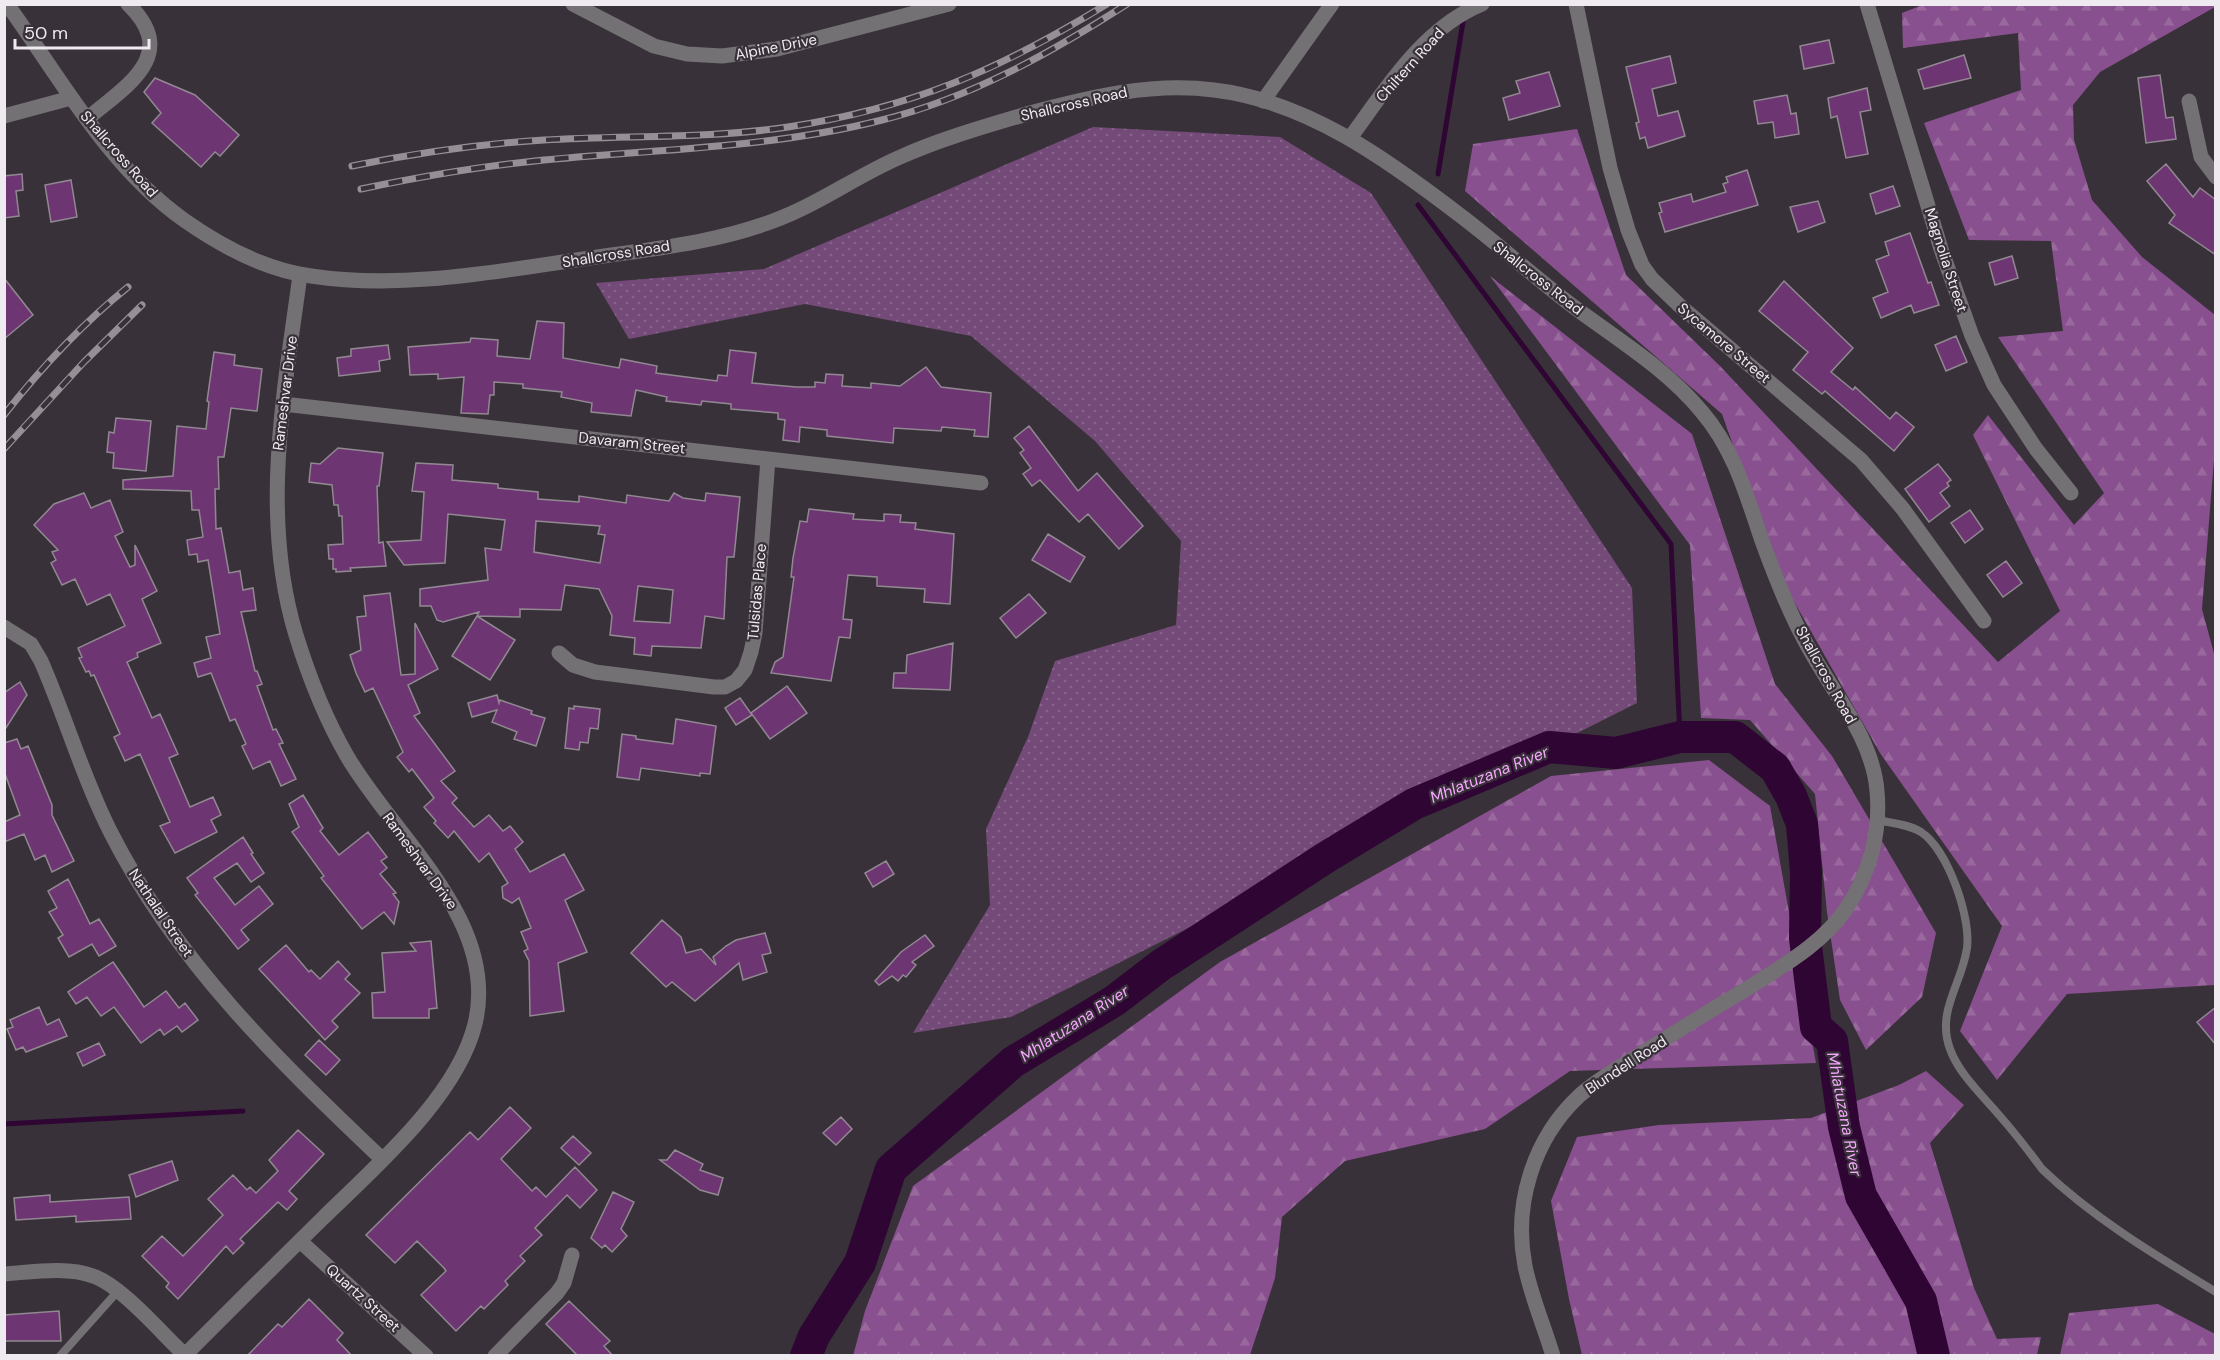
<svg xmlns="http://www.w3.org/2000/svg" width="2220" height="1360" font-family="'DM Sans',sans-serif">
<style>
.grass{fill:url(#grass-dots)}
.forest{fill:url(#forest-firs)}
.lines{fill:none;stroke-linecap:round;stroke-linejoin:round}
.stream{stroke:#2e0533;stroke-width:5}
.river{stroke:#2e0533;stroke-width:32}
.building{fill:#6d3673;stroke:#918891;stroke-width:1.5;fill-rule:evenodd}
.service{stroke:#747175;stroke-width:8}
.minor{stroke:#747175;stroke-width:15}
.tertiary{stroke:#747175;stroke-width:15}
.rail-casing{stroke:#969096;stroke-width:7}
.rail{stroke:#393139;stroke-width:4.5;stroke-dasharray:14;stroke-linecap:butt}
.labels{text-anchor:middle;stroke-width:4.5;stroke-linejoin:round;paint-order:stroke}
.street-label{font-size:15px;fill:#efeaef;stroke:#393139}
.water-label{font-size:16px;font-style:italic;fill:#f6a7fe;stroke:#393139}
</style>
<defs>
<pattern id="grass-dots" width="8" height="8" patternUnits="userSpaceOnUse" patternTransform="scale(1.5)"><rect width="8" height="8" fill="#744a78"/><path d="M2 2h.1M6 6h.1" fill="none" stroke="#88648c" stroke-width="1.8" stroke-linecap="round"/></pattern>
<pattern id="forest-firs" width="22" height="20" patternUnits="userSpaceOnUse" patternTransform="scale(1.5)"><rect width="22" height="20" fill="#88508e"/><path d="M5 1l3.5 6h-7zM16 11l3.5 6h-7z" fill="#99699e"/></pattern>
</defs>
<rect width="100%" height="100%" fill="#393139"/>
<!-- grass -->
<path class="grass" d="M1093 127 1280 137 1371 193 1632 588 1637 703 1011 1017 913 1033 990 905 986 829 1028 737 1055 661 1176 625 1181 541 1095 441 971 336 805 304 629 339 596 283 764 269Z"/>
<!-- forest -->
<path class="forest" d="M1925 4 2215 5V7L2100 72 2073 105 2074 140 2092 200 2142 257 2215 315V447L2202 609 2216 661 2215 985 2067 994 1997 1080 1960 1031 2002 926 1880 753 1780 577 1722 414 1465 191 1473 144 1577 129 1626 275 1720 366 1998 662 2060 611 1973 435 1988 415 2074 525 2104 493 1998 337 2063 331 2051 241 1969 240 1924 123 2021 90 2018 33 1903 48 1902 13Z
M1490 276 1692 434 1775 684 1832 756 1936 933 1922 997 1866 1050 1840 1000 1827 912 1815 794 1750 720 1701 718 1690 545Z
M1709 760 1770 806 1816 1063 1570 1071 1485 1129 1345 1161 1282 1217 1275 1278 1250 1355 853 1356 865 1311 913 1186 1220 962 1551 776Z
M1926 1071 1964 1105 1930 1143 1974 1288 1997 1339 2041 1337 2037 1355H1582L1569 1299 1551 1201 1577 1137 1659 1125 1811 1118 1899 1085Z
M2158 1304 2215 1334V1355H2060L2069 1313Z"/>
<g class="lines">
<!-- stream -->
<path class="stream" d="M1438 174 1463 22
M1418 205 1671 544 1680 737
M4 1124 243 1111"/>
<!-- river -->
<path class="river" d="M806 1356 814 1336 860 1263 891 1169 1013 1062 1114 1001 1161 965 1325 858 1414 804 1549 747 1616 753 1680 737H1735L1775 768 1791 796 1802 824 1806 872 1805 938 1816 1027 1832 1041 1844 1127 1861 1196 1921 1301 1934 1356"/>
</g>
<!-- building -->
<path class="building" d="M1829 40 1834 63 1804 69 1800 46Z
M1964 55 1971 78 1924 89 1918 70Z
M1670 56 1676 83 1652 89 1658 116 1678 111 1685 136 1648 148 1645 137 1640 139 1636 123 1639 122 1626 67Z
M1549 72 1560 106 1509 120 1503 98 1520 93 1516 81Z
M2160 75 2166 118 2173 117 2176 139 2146 143 2138 78Z
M155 78 195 95 239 135 220 156 215 152 201 167 152 123 161 113 144 92Z
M1867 88 1871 110 1860 112 1868 154 1846 158 1837 116 1831 118 1828 98Z
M1787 95 1791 114 1796 113 1799 134 1775 138 1773 122 1758 124 1754 101Z
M2166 164 2193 197 2200 188 2216 200V255L2169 223 2175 215 2147 181Z
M1747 170 1758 205 1665 232 1659 213 1662 212 1659 203 1691 194 1693 202 1726 192 1723 184 1728 182 1726 177Z
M22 174 23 190 16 191 19 216 4 218V176Z
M71 180 77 217 51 222 45 185Z
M1893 186 1900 206 1876 214 1870 194Z
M1818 201 1825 222 1798 232 1790 207Z
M1910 233 1928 283 1931 282 1939 305 1914 313 1911 305 1881 318 1873 298 1888 292 1876 260 1889 255 1885 242Z
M2012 256 2018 278 1995 285 1989 263Z
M4 278 33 315 4 339Z
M1784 281 1853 348 1831 372 1853 390 1855 387 1890 419 1896 412 1914 427 1894 451 1825 391 1822 394 1793 370 1808 352 1759 311Z
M537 321 564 323 563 358 619 368 621 359 657 366 656 373 717 381 718 375 727 376 730 350 756 353 752 383 796 387H815V382L825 383 826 374 843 375 842 386 871 388V383L900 386 926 367 941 387 991 393 988 437 974 436 975 430 942 427 941 431 894 428 893 443 827 436V430L800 427 799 442 783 440 785 420 778 419V413L731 409V404L702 401 701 405 666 401 667 397 636 390 631 416 591 412 592 403 561 397 562 392 523 388V384L494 382V395H490L488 414 461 413 464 377 438 379V374L410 375 408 347 470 342 471 338 498 340 497 356 530 359Z
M1956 336 1967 362 1946 371 1935 345Z
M388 345 390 359 379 361 380 371 339 376 337 358 351 356V349Z
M214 352 235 355 234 365 262 369 257 411 231 408 224 457H218L219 489H215L216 529 221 528 229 573 240 571 243 590 253 588 256 610 241 612 255 671H257L262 684 257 686 273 730 276 729 283 743 279 744 296 779 281 786 270 761 253 769 242 746 246 744 235 719 230 721 211 673 198 677 194 663 211 658 206 637 220 634 208 560 198 562 197 554 189 555 187 540 203 537 199 510H192L191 491 123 489V480L173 476 177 426 206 429 209 402 207 401Z
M116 418 151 421 146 471 113 468 114 453 107 452 109 432 114 433Z
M1029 426 1078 491 1097 473 1143 526 1119 549 1088 514 1079 522 1040 480 1032 486 1023 474 1031 468 1020 453 1024 450 1014 438Z
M338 448 383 453 379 486H377L379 543 383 542 386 566 350 568 351 571 336 572V569H333V559H329L328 545 343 544 342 516H339L338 505H334L332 485 309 482 311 463 320 464Z
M416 463 453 465 452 480 498 484V488L538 492V499L579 502V496L626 503 627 495 669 501 674 493 683 498 705 501 706 493 740 497 734 557H727L724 619 705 616 701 648 652 646 651 656 634 654 635 638 610 635 612 616 599 589 565 585 561 610 520 609V617L477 616 479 612 443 622 437 620 431 606H420V589L488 580 485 548 501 550 505 520 448 514 445 563 404 565 387 542 421 540 424 492 412 491ZM536 521 600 526 598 534 605 535 600 563 534 552ZM638 586 673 590 670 623 634 621Z
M1938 464 1951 480 1947 483 1949 486 1940 493 1950 506 1929 522 1905 489Z
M84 493 91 508 110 500 123 532 115 536 130 567 135 565V545L157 591 142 599 161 643 137 653 138 657 127 662 152 718 160 714 178 754 169 758 190 807 213 797 221 815 211 820 217 832 175 853 160 826 170 822 140 754 125 761 114 737 120 734 94 675 91 676 89 671 86 672 79 658 82 657 78 648 125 626 110 594 87 605 75 579 62 585 51 563 56 560 52 552 58 550 34 525 54 504Z
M809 509 854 514 853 519 884 521V514L901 515 900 522 916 523 915 529 954 534 950 604 924 602 925 589 877 586V577L848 575 843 619 852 620 850 638 839 637 831 681 771 673 775 662 783 657 794 577H791L793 558 800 521 807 522Z
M1970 510 1983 529 1965 543 1951 523Z
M1048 534 1085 557 1070 582 1032 560Z
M2006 561 2022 583 2003 597 1987 575Z
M390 593 401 675 415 674V623L438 669 408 685 420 713 414 716 455 771 441 781 457 798 452 803 474 827 489 815 503 831 510 826 523 842 515 849 530 872 564 854 584 890 565 900 587 952 558 963 564 1011 530 1016 529 961 524 951 528 949 521 932 531 928 519 898 512 903 503 898 502 887 508 883 489 853 479 862 454 831 448 838 434 823 436 821 424 807 434 798 412 769 409 772 397 757 403 752 373 688 365 692 356 673 350 655 361 650 357 617 366 616 364 596Z
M1029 594 1046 613 1016 638 1000 618Z
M477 616 515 640 490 680 452 656Z
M953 643 950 690 893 688 894 673H906L907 655Z
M20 682 27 695 4 731V693Z
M787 686 807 713 770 739 751 713Z
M497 695 499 703 500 700 532 711 531 714 545 718 536 746 514 739 517 732 492 722 497 710 472 717 468 703Z
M740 698 752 715 736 725 725 708Z
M574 706 600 709 598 729 590 728 588 743 580 742 579 750 565 748 569 708 574 709Z
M676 719 716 726 710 774 700 773V776L641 768 639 780 617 777 622 734 636 736V739L673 744Z
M17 739 21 749 28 746 52 805V815L74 861 52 872 45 855 35 860 24 834 4 842V822L20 815 4 771V743Z
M303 795 323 828 320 831 339 855 368 832 387 857 381 861 387 868 380 874 396 893 393 894 399 902 394 924 384 912 362 929 321 878 324 876 292 832 299 827 289 804Z
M243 837 253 853 251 854 264 873 251 882 237 863 214 878 235 905 259 886 273 904 241 930 249 940 238 949 195 895 198 893 187 878Z
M886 861 894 874 873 887 865 873Z
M68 879 90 924 99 919 116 946 99 956 92 944 69 957 58 938 63 935 49 912 57 908 48 891Z
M662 920 681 937 686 953 701 949 716 965 713 957 726 946 736 940 765 933 771 953 762 955 767 972 743 980 739 963 695 1001 672 982 666 987 631 953Z
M925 935 934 946 912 962 916 965 906 977 903 975 898 981 892 976 879 985 875 981 901 952Z
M431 941 437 1008 429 1009V1018H373L372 993 385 992 382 953 416 951 410 943Z
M286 945 309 972 311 970 320 979 338 961 350 974 345 979 360 993 332 1021 338 1027 325 1040 259 969Z
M113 962 144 1007 166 991 179 1008 185 1003 198 1020 182 1032 177 1026 164 1035 160 1029 141 1043 114 1007 101 1016 87 997 76 1004 68 992Z
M39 1007 47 1025 59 1019 67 1036 26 1052 23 1047 16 1050 7 1029 13 1027 10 1020Z
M2216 1007V1045L2197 1022Z
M319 1040 340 1060 326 1075 305 1055Z
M99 1043 105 1055 83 1066 77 1053Z
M510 1107 531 1128 501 1159 532 1191 536 1187 546 1197 575 1167 597 1190 580 1208 567 1195 535 1228 542 1235 520 1256 525 1261 505 1281 508 1285 484 1309 481 1306 456 1331 421 1295 446 1271 444 1268 417 1241 395 1263 366 1235 470 1132 478 1140Z
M841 1117 852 1129 836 1145 823 1133Z
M298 1130 324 1154 289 1191 297 1199 287 1210 278 1202 240 1239 244 1243 233 1254 226 1246 178 1299 166 1287 169 1283 142 1256 162 1236 183 1256 223 1215 208 1199 233 1175 247 1190 250 1187 256 1193 278 1171 269 1160Z
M573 1136 591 1153 579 1165 561 1148Z
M675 1150 703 1164 700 1170 723 1178 718 1195 700 1190 660 1160H667Z
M172 1161 178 1180 136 1197 129 1175Z
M613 1192 634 1202 621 1229 627 1236 612 1252 605 1245 602 1248 591 1238Z
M50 1195V1202L129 1197 131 1219 76 1222V1216L16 1220 14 1198Z
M309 1299 343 1333 337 1340 352 1356H247L278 1324 282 1327Z
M569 1301 610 1341 604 1346 613 1356H578L546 1324Z
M59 1311 61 1341H4V1315Z"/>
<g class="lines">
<!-- service -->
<path class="service" d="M1877 820C1891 823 1908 824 1921 832 1948 850 1971 917 1967 948 1962 984 1936 1011 1950 1049 1959 1074 1982 1095 1999 1115 2014 1132 2028 1150 2042 1169 2093 1218 2155 1255 2216 1292
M60 1356 118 1291"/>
<!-- minor -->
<path class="minor" d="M573 4 654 46 687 54 722 56 777 49 949 4
M1576 4 1610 168 1628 230 1642 265 1652 279 1679 305 1861 460 1903 509 1984 621
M1867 4 1941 249 1972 336 1994 385 2036 449 2071 493
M1263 101 1332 4
M2189 101 2201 157 2216 177
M4 116 71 98
M87 119C126 86 181 55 128 4
M1350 138C1386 89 1423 28 1482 4
M283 404 981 483
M4 627 31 644 41 661C66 718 83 778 111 833 177 963 278 1060 382 1159
M559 653 573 665 595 672 714 687H725L736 681 745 670 751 652 755 633 768 459
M300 1241 426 1356
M4 1274C32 1272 67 1266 93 1276 122 1286 161 1333 185 1355
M184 1356C230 1310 276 1264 322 1219 375 1167 457 1097 475 1024 500 921 394 837 347 756 325 718 309 677 296 635 260 517 284 394 300 275
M495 1356 557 1293 564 1283 572 1255"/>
<!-- tertiary -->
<path class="tertiary" d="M7 4C61 79 108 166 184 220 221 246 266 270 311 276 403 290 499 271 590 258 651 249 715 243 773 221 817 205 855 177 898 158 940 139 986 126 1030 113 1091 97 1151 82 1214 90 1307 101 1388 160 1461 216 1498 244 1533 276 1570 304 1615 338 1666 368 1702 412 1733 448 1746 493 1761 538 1775 577 1790 616 1811 652 1835 695 1873 740 1877 791 1881 833 1869 875 1846 909 1823 943 1784 965 1750 987 1714 1008 1679 1030 1644 1052 1622 1066 1599 1078 1579 1096 1533 1139 1513 1205 1525 1266 1531 1296 1544 1326 1553 1356"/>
<!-- rail casing -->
<g class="rail-casing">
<path id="rail" d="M352 166C416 153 479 144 544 140 625 135 708 139 788 127 912 108 1001 69 1107 4
M361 189C419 177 476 167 535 161 651 149 768 149 882 120 970 98 1051 53 1127 4
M4 415C41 368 82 324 128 287
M4 449 84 362 142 305"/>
</g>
<!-- rail -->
<use href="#rail" class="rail"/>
</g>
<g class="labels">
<!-- street labels -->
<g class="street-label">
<text transform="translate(776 47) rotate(-11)" y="5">Alpine Drive</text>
<text transform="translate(1410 65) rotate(-48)" y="5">Chiltern Road</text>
<text transform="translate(1074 104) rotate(-13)" y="5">Shallcross Road</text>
<text transform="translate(119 154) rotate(49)" y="5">Shallcross Road</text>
<text transform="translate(616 254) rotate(-9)" y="5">Shallcross Road</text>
<text transform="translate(1946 260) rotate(72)" y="5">Magnolia Street</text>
<text transform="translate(1538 278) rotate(38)" y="5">Shallcross Road</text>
<text transform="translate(1724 343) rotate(40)" y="5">Sycamore Street</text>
<text transform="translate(285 393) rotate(-83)" y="5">Rameshvar Drive</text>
<text transform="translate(632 443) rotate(6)" y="5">Davaram Street</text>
<text transform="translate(757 592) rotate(-85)" y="5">Tulsidas Place</text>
<text transform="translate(1826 675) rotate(61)" y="5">Shallcross Road</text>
<text transform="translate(420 861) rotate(54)" y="5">Rameshvar Drive</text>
<text transform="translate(161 913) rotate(56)" y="5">Nathalal Street</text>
<text transform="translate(1626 1065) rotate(-33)" y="5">Blundell Road</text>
<text transform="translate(363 1298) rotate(42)" y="5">Quartz Street</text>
</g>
<!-- water labels -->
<g class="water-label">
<text transform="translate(1489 774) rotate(-22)" y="6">Mhlatuzana River</text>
<text transform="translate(1074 1023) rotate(-33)" y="6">Mhlatuzana River</text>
<text transform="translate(1845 1114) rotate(79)" y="6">Mhlatuzana River</text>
</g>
</g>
<!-- border -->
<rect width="2220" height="1360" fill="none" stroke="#efeaef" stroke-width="12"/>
<!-- scale -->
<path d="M15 39v9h134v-9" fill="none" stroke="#efeaef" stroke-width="3"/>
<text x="24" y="39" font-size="18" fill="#efeaef" stroke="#393139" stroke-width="4.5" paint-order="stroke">50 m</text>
</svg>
